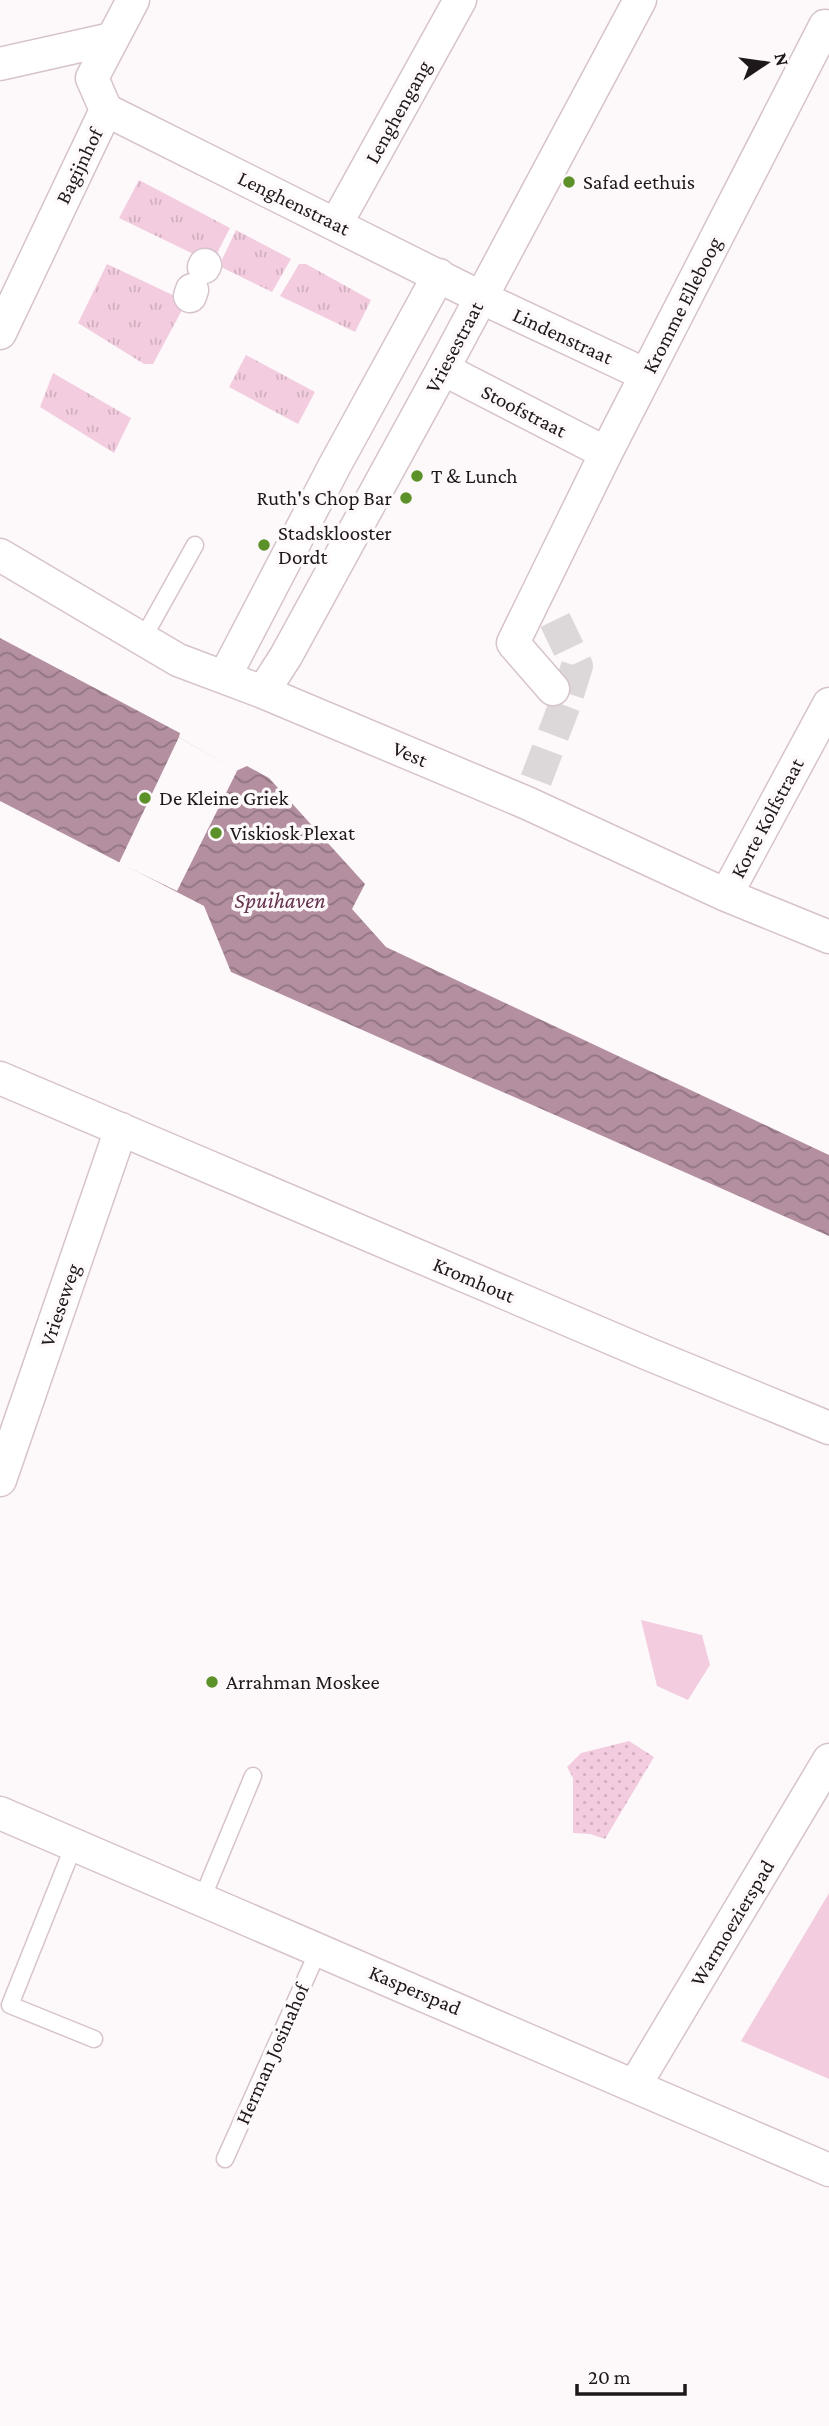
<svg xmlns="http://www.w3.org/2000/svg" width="829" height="2426" font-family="'Crimson Pro',serif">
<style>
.grass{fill:url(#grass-tufts)}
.park{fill:url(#park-dots)}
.garden{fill:#f3cddf}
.water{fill:url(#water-waves)}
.pier{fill:#fdf9fb}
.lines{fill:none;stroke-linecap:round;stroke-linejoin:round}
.street-tunnel{stroke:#dcd7d9;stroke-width:32;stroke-dasharray:32 16;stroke-linecap:butt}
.lane-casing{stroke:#d6c3cc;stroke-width:19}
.street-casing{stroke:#d6c3cc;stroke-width:35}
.lane{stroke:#fff;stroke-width:16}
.street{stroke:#fff;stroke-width:32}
.poi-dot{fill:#5c912a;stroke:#fdf9fb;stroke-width:2.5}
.labels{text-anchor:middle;stroke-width:7;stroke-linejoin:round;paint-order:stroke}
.street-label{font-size:21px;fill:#1f181b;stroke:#fdf9fb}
.poi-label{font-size:21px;fill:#1f181b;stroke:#fdf9fb;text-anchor:start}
.water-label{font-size:23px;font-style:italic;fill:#66344f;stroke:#fdf9fb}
</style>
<defs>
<pattern id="grass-tufts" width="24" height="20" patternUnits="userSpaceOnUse" patternTransform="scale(1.75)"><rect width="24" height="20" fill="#f3cddf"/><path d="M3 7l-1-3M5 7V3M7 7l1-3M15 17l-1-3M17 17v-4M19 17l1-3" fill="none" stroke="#d0afbf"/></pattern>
<pattern id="park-dots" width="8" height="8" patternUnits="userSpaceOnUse" patternTransform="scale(1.75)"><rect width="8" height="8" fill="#f3cddf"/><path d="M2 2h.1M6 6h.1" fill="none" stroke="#d0afbf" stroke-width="1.8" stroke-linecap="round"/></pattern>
<pattern id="water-waves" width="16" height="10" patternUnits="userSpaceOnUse" patternTransform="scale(1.75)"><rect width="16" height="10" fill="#b38fa0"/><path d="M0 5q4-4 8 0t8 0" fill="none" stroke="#917482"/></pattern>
</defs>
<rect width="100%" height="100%" fill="#fdf9fb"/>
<!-- grass -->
<path class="grass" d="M139 180 230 228 212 263 119 218Z
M236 230 291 259 272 292 219 266Z
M107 264 179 298 182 310 153 364H144L78 323Z
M299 264H306L371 300 355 332 280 296Z
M246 355 315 392 298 424 229 387Z
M53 373 131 418 114 453 40 407Z"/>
<!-- park -->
<path class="park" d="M629 1741 654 1757 605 1839 590 1834 573 1833V1778L567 1767 581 1753Z"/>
<!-- garden -->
<path class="garden" d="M641 1620 702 1635 710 1665 688 1700 657 1686Z
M829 1893V2079L741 2041Z"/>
<!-- water -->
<path class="water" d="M0 638 180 733 179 737 236 771 247 766 269 778 365 884 352 909 386 947 829 1155V1236L231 972 204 906 0 801Z"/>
<!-- pier -->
<path class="pier" d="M179 737 237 771 177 891 119 863Z"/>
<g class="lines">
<!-- street-tunnel -->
<path class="street-tunnel" d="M555 620 577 666 565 704
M536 780 565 704 553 689"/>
<!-- lane casing -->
<g class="lane-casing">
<path id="lane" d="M142 640 195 545
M74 1845 10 2005 94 2039
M202 1899 253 1776
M225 2159 319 1949"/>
</g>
<!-- street casing -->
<g class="street-casing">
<path id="street" d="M0 64 111 39
M106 110 480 297 646 375
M336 224 460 0
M204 267 205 265
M190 296 192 290
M0 333 106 110 92 78 133 0
M443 369 606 453
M0 555 178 660 263 692 527 803 726 895 829 937
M225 676 335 465 439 275
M553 689 513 643 606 453 825 26 829 28
M263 692 286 656 443 369 640 0
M726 895 829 704
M0 1078 646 1353 829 1428
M0 1480 121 1129
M0 1813 829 2170
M635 2085 829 1760"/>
</g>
<!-- lane -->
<use href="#lane" class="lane"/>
<!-- street -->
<use href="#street" class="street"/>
</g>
<!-- markers -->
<g class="poi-dot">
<circle cx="569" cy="182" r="7"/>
<circle cx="417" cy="476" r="7"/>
<circle cx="406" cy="498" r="7"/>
<circle cx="264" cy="545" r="7"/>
<circle cx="145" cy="798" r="7"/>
<circle cx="216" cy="833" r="7"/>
<circle cx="212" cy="1682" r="7"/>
</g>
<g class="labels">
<!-- street labels -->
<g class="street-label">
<text transform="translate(398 112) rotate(-61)" y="7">Lenghengang</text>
<text transform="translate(79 166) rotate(-64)" y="7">Bagijnhof</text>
<text transform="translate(294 203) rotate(26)" y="7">Lenghenstraat</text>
<text transform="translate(682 305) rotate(-63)" y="7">Kromme Elleboog</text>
<text transform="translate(563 336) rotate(25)" y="7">Lindenstraat</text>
<text transform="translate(454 347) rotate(-62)" y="7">Vriesestraat</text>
<text transform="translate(524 411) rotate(27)" y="7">Stoofstraat</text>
<text transform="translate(410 754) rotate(23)" y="7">Vest</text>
<text transform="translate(767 818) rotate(-62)" y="7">Korte Kolfstraat</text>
<text transform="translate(474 1280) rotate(23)" y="7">Kromhout</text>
<text transform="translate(60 1305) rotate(-71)" y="7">Vrieseweg</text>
<text transform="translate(732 1923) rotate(-59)" y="7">Warmoezierspad</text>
<text transform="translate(415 1990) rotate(23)" y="7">Kasperspad</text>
<text transform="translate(272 2054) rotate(-66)" y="7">Herman Josinahof</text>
</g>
<!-- poi labels -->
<g class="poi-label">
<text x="583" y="189">Safad eethuis</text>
<text x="431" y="483">T &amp; Lunch</text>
<text x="392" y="505" text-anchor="end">Ruth's Chop Bar</text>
<text x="278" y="540">Stadsklooster<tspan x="278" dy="24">Dordt</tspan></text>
<text x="159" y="805">De Kleine Griek</text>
<text x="230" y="840">Viskiosk Plexat</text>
<text x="226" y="1689">Arrahman Moskee</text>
</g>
<!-- water labels -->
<g class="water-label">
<text x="280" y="908">Spuihaven</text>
</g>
</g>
<!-- north arrow -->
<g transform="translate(766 63) rotate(77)" stroke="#fdf9fb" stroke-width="5" paint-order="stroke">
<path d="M0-5L12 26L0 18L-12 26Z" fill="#1f181b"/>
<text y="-10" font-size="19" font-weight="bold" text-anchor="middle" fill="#1f181b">N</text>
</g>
<!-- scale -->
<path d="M577 2384v10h108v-10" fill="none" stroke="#1f181b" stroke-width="3.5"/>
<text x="588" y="2384" font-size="21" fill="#1f181b" stroke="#fdf9fb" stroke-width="5" paint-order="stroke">20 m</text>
</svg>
